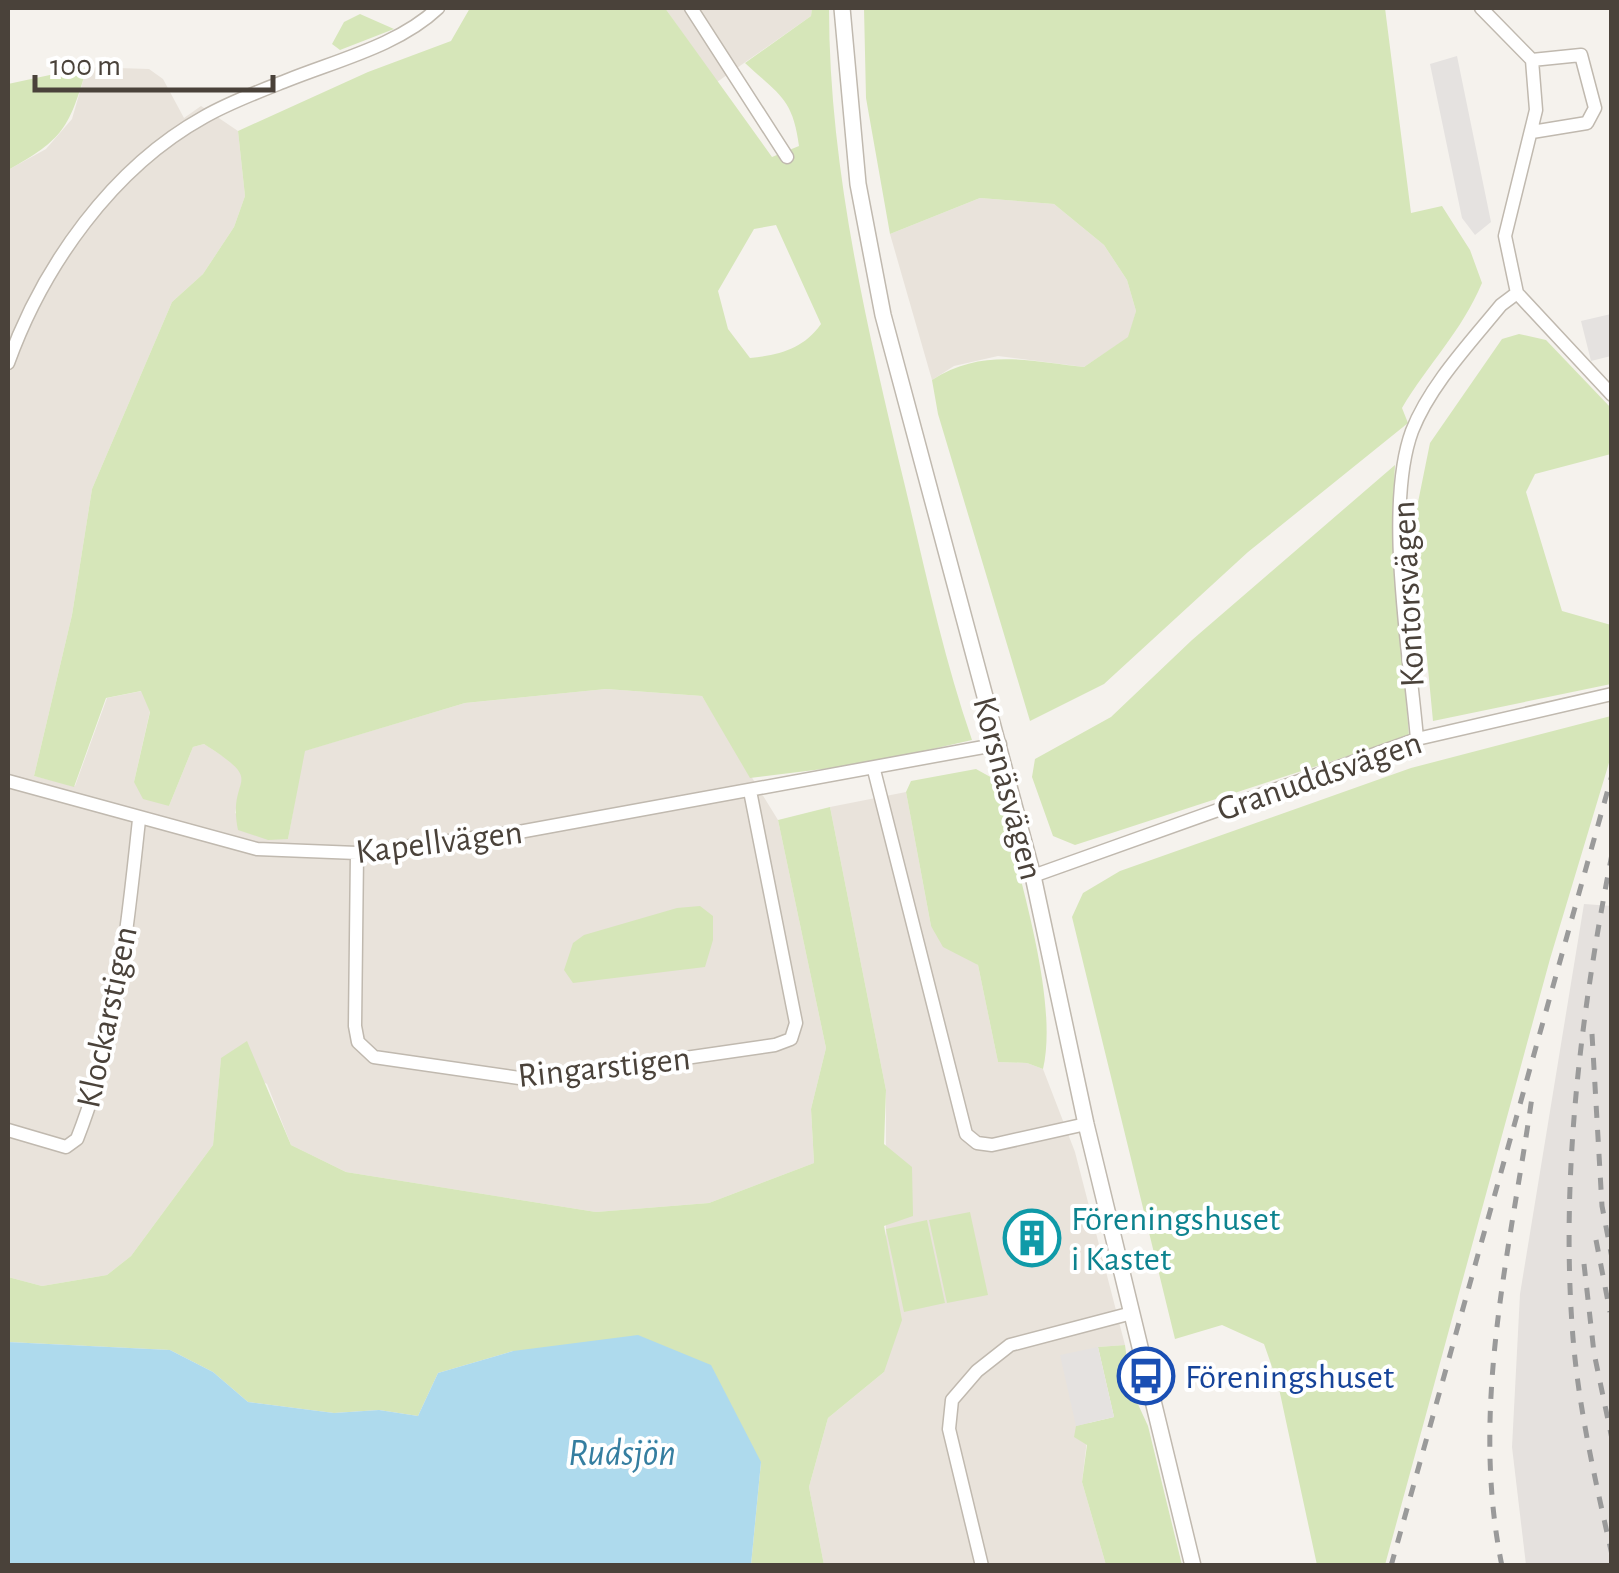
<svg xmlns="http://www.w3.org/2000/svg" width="1619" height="1573" font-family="'Alegreya Sans',sans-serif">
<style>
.residential{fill:#e9e3db}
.industrial{fill:#e5e1de}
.green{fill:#d6e6b9;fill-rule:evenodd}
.parking{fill:#e5e2e0}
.water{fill:#aedaed}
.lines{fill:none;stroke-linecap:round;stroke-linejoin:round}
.minor-casing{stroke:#c0b9af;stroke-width:15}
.tertiary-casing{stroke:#c0b9af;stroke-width:18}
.minor{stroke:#fff;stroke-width:12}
.tertiary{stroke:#fff;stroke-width:15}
.rail{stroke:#9a9a9a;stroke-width:5;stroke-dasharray:12 12;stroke-linecap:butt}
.labels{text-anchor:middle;stroke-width:8;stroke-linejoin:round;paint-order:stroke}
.street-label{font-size:35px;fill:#4a423a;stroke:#fff}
.culture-label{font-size:35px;fill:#0d838f;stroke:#fff;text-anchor:start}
.transit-label{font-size:35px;fill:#164399;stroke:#fff;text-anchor:start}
.water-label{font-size:38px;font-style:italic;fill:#357ea0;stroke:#fff}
</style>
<rect width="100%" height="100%" fill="#f5f2ed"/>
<!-- residential -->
<path class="residential" d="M665 8H812L811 16 717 82Z
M87 67 149 69 163 79 184 118 201 106 238 131 245 196 234 227 203 274 172 302 92 489 72 615 34 776 75 786 107 698 142 691 150 711 134 782 169 806 193 747 204 744 240 767 243 776 235 813 288 839 304 751 465 703 606 689 702 696 778 820 826 1048 811 1109 814 1163 709 1203 596 1212 346 1172 291 1145 267 1084 221 1059 213 1145 131 1256 107 1275 42 1286 8 1277V170L46 149 72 119Z
M980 198 1054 204 1104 245 1127 280 1136 311 1129 337 1084 367 998 356 954 366 932 380 890 234Z
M906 792 931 926 978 965 998 1062 1027 1063 1043 1069 1075 1152 1125 1345 1098 1347 1082 1482 1106 1565H824L809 1487 828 1418 884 1372 886 1238V1090L830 807Z"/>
<!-- industrial -->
<path class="industrial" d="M1584 904 1612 906 1611 1565H1526L1512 1447 1520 1294Z"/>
<!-- green -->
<path class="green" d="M470 8H665L772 157 799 146C793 98 778 94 745 63L811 16 812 8H829C829 167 867 328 904 482 925 569 943 656 972 740L871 763 750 778 702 696 606 689 465 703 305 751 288 839 268 840 238 830C226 773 270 786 204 744L193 747 169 806 143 799 134 782 150 712 141 691 106 698 74 787 34 776 72 615 92 489 172 302 203 274 234 227 245 196 238 131 368 72 451 41ZM776 225 821 324C803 349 780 355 750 358L728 329 718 291 754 229Z
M864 8H1385L1411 213 1442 206 1470 250 1482 283C1462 331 1428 364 1402 408L1408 423 1248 552 1104 684 1030 721 938 414 932 380C981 348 1029 361 1084 367L1128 337 1136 311 1127 280 1104 245 1054 204 980 198 890 234 866 98Z
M360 14 394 29 340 50 332 44 344 22Z
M87 67C69 128 64 139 8 170V84Z
M1519 334 1546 340 1611 408V454L1535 474 1526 492 1562 611 1611 625V684L1433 721 1414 522 1430 443 1502 339Z
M1395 465 1392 522 1409 736 1075 845 1053 836 1032 777 1035 759 1111 717 1192 640Z
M1611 716V756L1550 959 1385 1565H1317L1278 1384 1264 1344 1222 1325 1175 1339 1072 917 1083 893 1120 871 1411 768Z
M976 769 994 779C1013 856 1060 996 1043 1069L1027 1063 998 1062 978 965 943 947 931 926 906 792 911 781Z
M830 807 886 1090 884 1144 912 1167 913 1216 884 1226 902 1320 884 1372 828 1418 809 1487 824 1565H751L761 1462 513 1351 438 1373 418 1416 379 1410 334 1413 248 1402 213 1372 170 1350 8 1342V1277L42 1286 107 1275 131 1256 213 1145 221 1058 247 1041 291 1145 346 1172 596 1212 709 1203 814 1163 811 1109 826 1048 778 820Z
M700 906 713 916V940L705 967 573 983 564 970 573 943 584 935 677 908Z
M970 1212 988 1295 947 1303 929 1220Z
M927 1220 945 1303 904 1312 886 1229Z
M1125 1345 1131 1389 1148 1426 1182 1565H1106L1082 1482 1087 1445 1074 1437 1076 1426 1114 1417 1098 1347Z"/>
<!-- parking -->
<path class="parking" d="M1457 56 1491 222 1475 235 1462 218 1430 64Z
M1611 314V356L1591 361 1581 321Z
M1098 1347 1114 1417 1076 1426 1060 1355Z"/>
<!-- water -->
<path class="water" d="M638 1335 711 1365 761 1462 751 1565H8V1342L170 1350 213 1372 248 1402 334 1413 379 1410 418 1416 438 1373 513 1351Z"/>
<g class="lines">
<!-- minor casing -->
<g class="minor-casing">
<path id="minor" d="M691 8 787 157
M1481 8 1532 60 1536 110 1505 236 1517 293
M1532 60 1581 55 1595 108 1587 123 1532 132
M1517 293 1612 395
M8 363C43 266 112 168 204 117 230 102 260 91 288 80 338 60 399 45 438 8
M1417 739C1410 655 1384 507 1412 431 1430 385 1470 343 1501 305L1517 293
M874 770 966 1134 977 1143 992 1145 1086 1124
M8 781 257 849 357 853 519 832 1000 744
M357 853 355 1026 358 1042 374 1057 533 1080 775 1045 791 1039 796 1023 750 791
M1033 876 1417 739 1612 694
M8 1130 66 1147 77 1139C118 1035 127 929 139 820
M982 1566 949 1429 952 1400 977 1371 1010 1345 1132 1313"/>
</g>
<!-- tertiary casing -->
<g class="tertiary-casing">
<path id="tertiary" d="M842 8 858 184 883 315 1033 876 1086 1124 1193 1566"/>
</g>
<!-- minor -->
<use href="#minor" class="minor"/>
<!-- tertiary -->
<use href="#tertiary" class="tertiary"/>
<!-- rail -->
<path class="rail" d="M1612 854C1581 1012 1560 1177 1573 1338 1579 1411 1596 1483 1612 1555
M1592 1034 1602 1206 1612 1258
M1596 1240 1610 1312
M1584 1264 1594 1353 1612 1439
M1391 1566 1612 775
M1502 1566C1469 1406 1511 1249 1533 1090"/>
</g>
<!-- icons -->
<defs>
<g id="building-ring" transform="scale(2.875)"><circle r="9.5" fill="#fff" stroke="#0f9aa8" stroke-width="1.5"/><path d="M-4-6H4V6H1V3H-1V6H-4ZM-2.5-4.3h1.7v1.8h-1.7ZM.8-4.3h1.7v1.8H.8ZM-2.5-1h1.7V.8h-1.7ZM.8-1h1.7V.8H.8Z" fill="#0f9aa8"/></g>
<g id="bus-ring" transform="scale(2.875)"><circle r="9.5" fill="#fff" stroke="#1a4fb4" stroke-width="1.5"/><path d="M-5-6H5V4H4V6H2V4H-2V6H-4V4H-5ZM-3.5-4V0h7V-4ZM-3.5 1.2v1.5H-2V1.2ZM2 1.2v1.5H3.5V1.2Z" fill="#1a4fb4"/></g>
</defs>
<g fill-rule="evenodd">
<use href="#building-ring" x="1032" y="1238"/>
<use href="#bus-ring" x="1146" y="1376"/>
</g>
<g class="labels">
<!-- street labels -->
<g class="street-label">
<text transform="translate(1407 594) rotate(-93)" y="12">Kontorsvägen</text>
<text transform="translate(1319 775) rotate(-19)" y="12">Granuddsvägen</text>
<text transform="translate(1009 788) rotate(75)" y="12">Korsnäsvägen</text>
<text transform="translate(439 841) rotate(-7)" y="12">Kapellvägen</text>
<text transform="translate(106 1017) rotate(-78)" y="12">Klockarstigen</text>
<text transform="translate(604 1066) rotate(-6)" y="12">Ringarstigen</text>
</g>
<!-- culture labels -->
<g class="culture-label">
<text x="1071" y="1230">Föreningshuset<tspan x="1071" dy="40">i Kastet</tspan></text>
</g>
<!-- transit labels -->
<g class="transit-label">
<text x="1185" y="1388">Föreningshuset</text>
</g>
<!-- water labels -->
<g class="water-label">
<text x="622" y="1465">Rudsjön</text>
</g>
</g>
<!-- border -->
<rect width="1619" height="1573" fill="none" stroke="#4a423a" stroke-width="20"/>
<!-- scale -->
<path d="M35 75v15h238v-15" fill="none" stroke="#4a423a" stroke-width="5"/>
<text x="50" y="75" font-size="30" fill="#4a423a" stroke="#ffffff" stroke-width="8" paint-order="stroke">100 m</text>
</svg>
